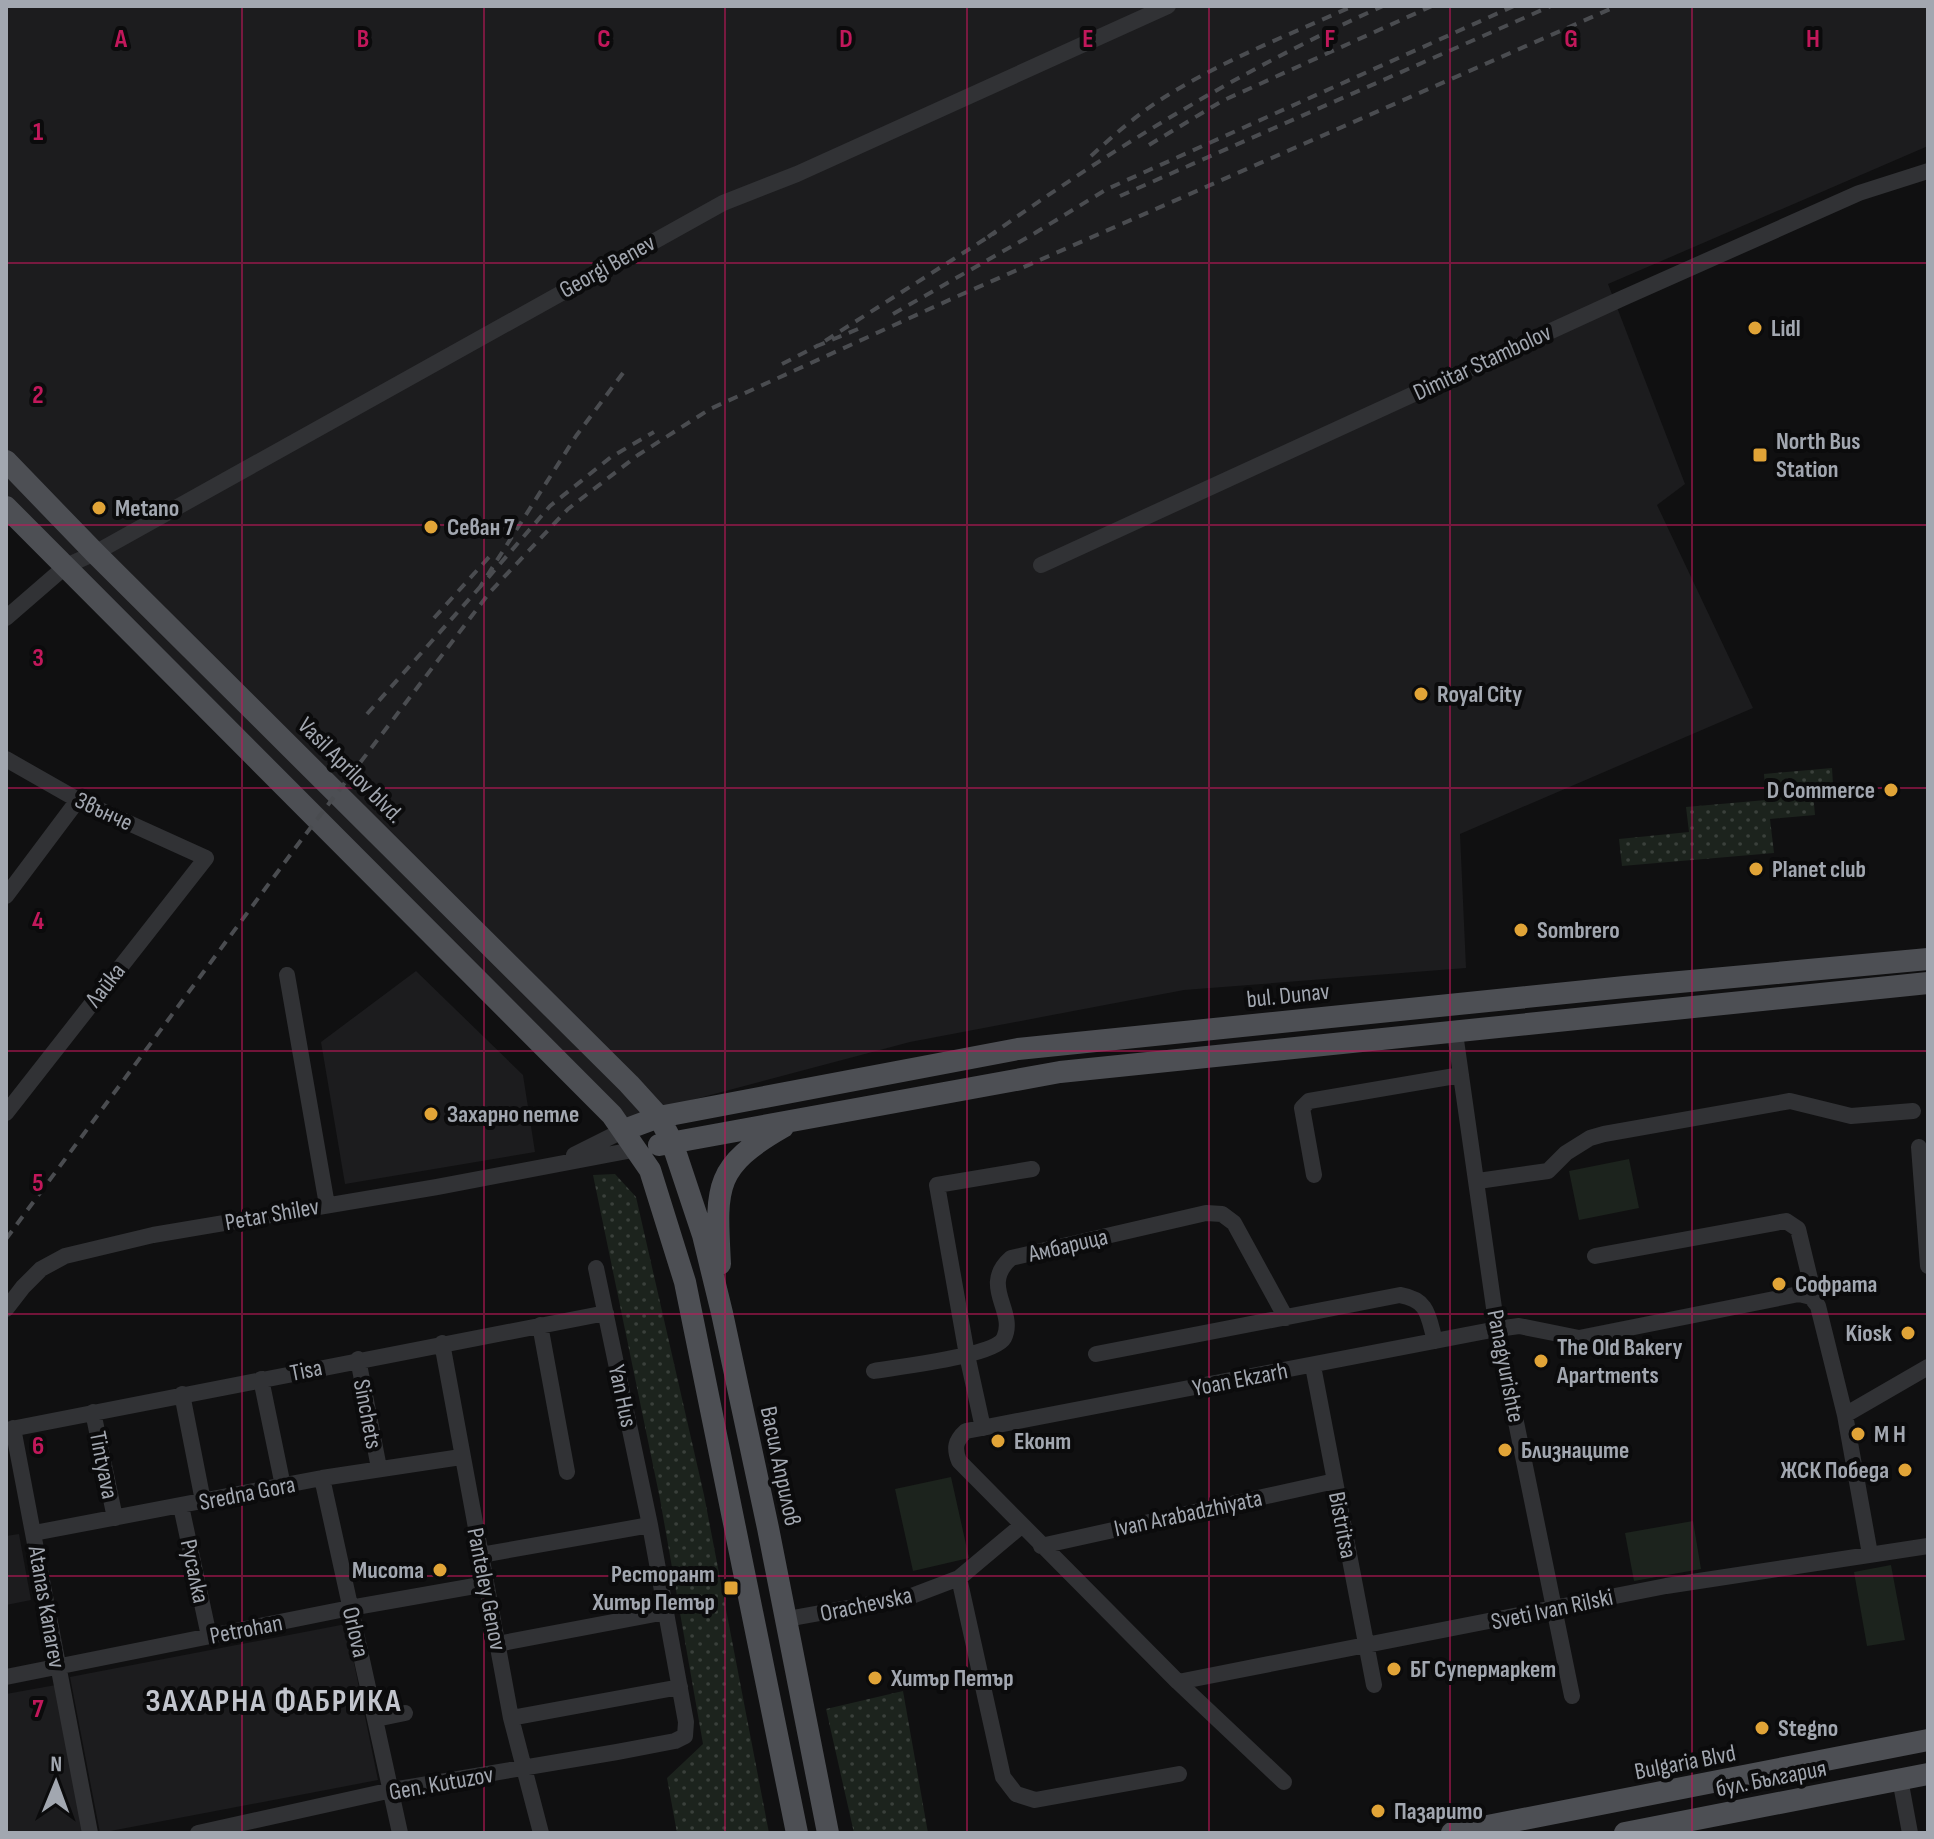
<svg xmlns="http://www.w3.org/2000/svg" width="1934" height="1839" font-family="'Sofia Sans Condensed',sans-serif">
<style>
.built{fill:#1c1c1e}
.park{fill:url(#park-dots)}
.pitch{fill:#1c231d}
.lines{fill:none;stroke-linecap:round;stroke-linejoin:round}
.minor{stroke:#313235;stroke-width:16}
.major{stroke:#4d4f54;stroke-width:22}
.rail{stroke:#4a4c50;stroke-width:4;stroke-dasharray:10 8;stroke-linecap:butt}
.grid{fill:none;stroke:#c2185b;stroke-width:2;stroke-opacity:0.55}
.poi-dot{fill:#e1a437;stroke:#0b0b0c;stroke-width:3}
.labels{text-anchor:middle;stroke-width:8;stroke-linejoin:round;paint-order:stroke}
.street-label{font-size:24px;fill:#a2a7b0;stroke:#0b0b0c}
.poi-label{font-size:24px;font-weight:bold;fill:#a2a7b0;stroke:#0b0b0c;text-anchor:start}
.district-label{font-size:32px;font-weight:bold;letter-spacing:2px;fill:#c2c5cd;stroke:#0b0b0c}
.grid-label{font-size:26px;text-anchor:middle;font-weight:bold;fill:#c2185b;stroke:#0b0b0c;stroke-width:8;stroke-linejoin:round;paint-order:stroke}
</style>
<defs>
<pattern id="park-dots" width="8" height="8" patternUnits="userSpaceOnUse" patternTransform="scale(2)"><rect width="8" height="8" fill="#1c231d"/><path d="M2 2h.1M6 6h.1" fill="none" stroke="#3a403b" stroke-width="1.8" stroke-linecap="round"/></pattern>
</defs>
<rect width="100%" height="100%" fill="#101011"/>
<!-- built -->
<path class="built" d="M6 6H1928V146L1608 284 1685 484 1657 505 1753 708 1460 834 1466 968 1184 990 910 1042 609 1122 6 515Z
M416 971 523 1075 535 1152 345 1184 321 1042Z
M19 1534 31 1600 6 1605V1536Z
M346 1624 378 1780 100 1833 70 1677Z
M56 1685 85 1833H6V1694Z"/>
<!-- park -->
<path class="park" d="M1832 768 1833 785 1826 792 1813 793 1815 815 1770 819 1774 853 1622 866 1619 839 1689 832 1686 807 1766 800 1764 774Z
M615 1174 636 1197 704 1495 769 1833H677L667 1778 703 1744 660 1499 593 1175Z
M903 1691 928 1833H854L826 1709Z"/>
<!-- pitch -->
<path class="pitch" d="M1629 1159 1639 1208 1579 1220 1569 1171Z
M951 1477 969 1558 913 1571 895 1489Z
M1693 1521 1701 1569 1634 1581 1625 1533Z
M1891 1565 1905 1640 1867 1646 1854 1572Z"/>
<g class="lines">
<!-- minor -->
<path class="minor" d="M1041 565 1623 298 1859 193 1928 171
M6 618 66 566 95 553 723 203 797 174 1168 6
M6 759 78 800 206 858 6 1113
M6 896 78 800
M287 975 327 1205
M1455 1033 1497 1329 1572 1696
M1919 1147 1928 1266
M574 1155 624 1130
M1314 1175 1302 1108 1309 1101 1461 1075
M1478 1181 1548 1171 1566 1153 1590 1138 1604 1134 1790 1101 1851 1116 1913 1111
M1595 1256 1786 1221 1798 1229 1812 1287 1811 1297
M6 1309 23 1287 41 1269 65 1256 153 1235 437 1187 638 1149
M540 1325 567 1472
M442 1343 511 1718 541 1833
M1096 1354 1400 1295C1429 1300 1428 1316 1435 1341
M358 1359 379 1468
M1313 1366 1374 1685
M874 1371C896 1367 995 1356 1004 1338 1017 1311 979 1286 1011 1258L1206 1213 1222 1214 1234 1223 1286 1318
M261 1379 283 1486
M182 1394 203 1501
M93 1412 115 1518
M1845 1415 1928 1367
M13 1428 90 1833
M983 1428 967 1355 937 1185 1032 1169
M6 1430 606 1313
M322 1478 400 1833
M181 1506 209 1636
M34 1533 322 1478 461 1457
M1041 1546 1335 1481
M481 1555 650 1525
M959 1578 1003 1777 1016 1794 1035 1800 1179 1774
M787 1619 909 1597 959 1578 1021 1526
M497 1644 666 1612
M6 1677 350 1608 486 1584
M1178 1682 1666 1586 1928 1546
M511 1718 680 1687
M376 1719 405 1713
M1900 1779 1910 1833
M1284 1782 1178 1682 959 1461C954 1448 955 1441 966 1431L1497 1329 1519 1326 1579 1338 1799 1294 1811 1297 1818 1306 1845 1415 1870 1554
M198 1833 392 1790 617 1752 675 1741 685 1736 686 1722 650 1525 596 1268"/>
<!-- major -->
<path class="major" d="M6 461 95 553 629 1084 659 1117 672 1142 703 1235 722 1313 768 1528 828 1833
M6 507 612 1115 650 1170 685 1282 797 1833
M624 1130 659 1117 1018 1049 1625 987 1928 959
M659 1145 1060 1072 1928 983
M720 1264C716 1187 713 1167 783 1127
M1452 1833 1928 1740
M1625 1833 1928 1774"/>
<!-- rail -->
<path class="rail" d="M1149 145 1222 101 1432 6
M1091 156C1115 134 1140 112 1168 95 1226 59 1291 34 1353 6
M1120 196 1551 6
M988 237C1113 148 1242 69 1383 6
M893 314 1035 233 1107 189 1514 6
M858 329 817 346 996 232
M782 364 817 346
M623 373 576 436 480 587 550 506 611 457 654 432
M434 618 490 556
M367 714 480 587
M6 1239 299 843 490 592 568 509 638 455 710 409 958 296 1617 6"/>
</g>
<!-- grid -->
<path class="grid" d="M242 6V1833M484 6V1833M725 6V1833M967 6V1833M1209 6V1833M1450 6V1833M1692 6V1833M6 263H1928M6 525H1928M6 788H1928M6 1051H1928M6 1314H1928M6 1576H1928"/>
<!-- markers -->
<g class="poi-dot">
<circle cx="1755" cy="328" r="8"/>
<rect x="1752" y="447" width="16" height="16" rx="4"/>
<circle cx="99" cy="508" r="8"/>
<circle cx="431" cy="527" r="8"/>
<circle cx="1421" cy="694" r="8"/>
<circle cx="1891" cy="790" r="8"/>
<circle cx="1756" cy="869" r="8"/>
<circle cx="1521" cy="930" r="8"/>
<circle cx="431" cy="1114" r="8"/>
<circle cx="1779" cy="1284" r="8"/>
<circle cx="1908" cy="1333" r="8"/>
<circle cx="1541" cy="1361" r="8"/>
<circle cx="1858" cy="1434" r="8"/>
<circle cx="998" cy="1441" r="8"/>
<circle cx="1505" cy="1450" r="8"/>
<circle cx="1905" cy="1470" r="8"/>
<circle cx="440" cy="1570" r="8"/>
<rect x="723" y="1580" width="16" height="16" rx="4"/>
<circle cx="1394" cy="1669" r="8"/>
<circle cx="875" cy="1678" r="8"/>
<circle cx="1762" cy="1728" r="8"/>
<circle cx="1378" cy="1811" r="8"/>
</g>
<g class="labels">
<!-- street labels -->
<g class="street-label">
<text transform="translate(607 266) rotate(-29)" y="8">Georgi Benev</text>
<text transform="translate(1482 362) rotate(-25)" y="8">Dimitar Stambolov</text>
<text transform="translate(351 770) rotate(45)" y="8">Vasil Aprilov blvd.</text>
<text transform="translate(104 811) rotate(25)" y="8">Звънче</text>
<text transform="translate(105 985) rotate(-52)" y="8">Лайка</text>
<text transform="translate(1288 995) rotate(-6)" y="8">bul. Dunav</text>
<text transform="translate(272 1214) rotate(-10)" y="8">Petar Shilev</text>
<text transform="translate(1068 1245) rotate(-13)" y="8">Амбарица</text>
<text transform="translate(1506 1366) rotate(79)" y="8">Panagyurishte</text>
<text transform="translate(306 1370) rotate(-11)" y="8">Tisa</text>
<text transform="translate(1240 1379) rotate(-11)" y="8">Yoan Ekzarh</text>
<text transform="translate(623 1396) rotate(78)" y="8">Yan Hus</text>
<text transform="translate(368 1414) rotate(79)" y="8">Sinchets</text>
<text transform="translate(104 1465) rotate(79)" y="8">Tintyava</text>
<text transform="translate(781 1466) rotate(78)" y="8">Васил Априлов</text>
<text transform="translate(247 1493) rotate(-11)" y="8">Sredna Gora</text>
<text transform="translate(1188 1513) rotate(-12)" y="8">Ivan Arabadzhiyata</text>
<text transform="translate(1343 1525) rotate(79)" y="8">Bistritsa</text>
<text transform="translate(195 1571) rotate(78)" y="8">Русалка</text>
<text transform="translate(487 1589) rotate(79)" y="8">Panteley Genov</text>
<text transform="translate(866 1604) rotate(-12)" y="8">Orachevska</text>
<text transform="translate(47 1607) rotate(80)" y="8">Atanas Kanarev</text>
<text transform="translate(1552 1609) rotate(-12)" y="8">Sveti Ivan Rilski</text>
<text transform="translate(246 1629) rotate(-11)" y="8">Petrohan</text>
<text transform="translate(356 1632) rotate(77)" y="8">Orlova</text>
<text transform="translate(1685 1762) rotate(-11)" y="8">Bulgaria Blvd</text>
<text transform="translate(1771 1778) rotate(-11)" y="8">бул. България</text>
<text transform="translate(441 1783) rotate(-10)" y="8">Gen. Kutuzov</text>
</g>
<!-- poi labels -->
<g class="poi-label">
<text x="1771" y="336">Lidl</text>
<text x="1776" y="449">North Bus<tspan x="1776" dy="28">Station</tspan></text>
<text x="115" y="516">Metano</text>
<text x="447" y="535">Севан 7</text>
<text x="1437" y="702">Royal City</text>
<text x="1875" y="798" text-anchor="end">D Commerce</text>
<text x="1772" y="877">Planet club</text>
<text x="1537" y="938">Sombrero</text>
<text x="447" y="1122">Захарно петле</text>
<text x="1795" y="1292">Софрата</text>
<text x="1892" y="1341" text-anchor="end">Kiosk</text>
<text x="1557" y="1355">The Old Bakery<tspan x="1557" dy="28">Apartments</tspan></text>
<text x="1874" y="1442">М Н</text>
<text x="1014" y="1449">Еконт</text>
<text x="1521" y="1458">Близнаците</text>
<text x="1889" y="1478" text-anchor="end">ЖСК Победа</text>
<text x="424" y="1578" text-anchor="end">Мисота</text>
<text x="715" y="1582" text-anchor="end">Ресторант<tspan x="715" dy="28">Хитър Петър</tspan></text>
<text x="1410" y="1677">БГ Супермаркет</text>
<text x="891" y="1686">Хитър Петър</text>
<text x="1778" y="1736">Stegno</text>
<text x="1394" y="1819">Пазарито</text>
</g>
<!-- district labels -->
<g class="district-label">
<text x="274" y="1711">ЗАХАРНА ФАБРИКА</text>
</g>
</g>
<g class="grid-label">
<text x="121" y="47">A</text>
<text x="363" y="47">B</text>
<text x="604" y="47">C</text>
<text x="846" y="47">D</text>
<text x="1088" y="47">E</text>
<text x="1330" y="47">F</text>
<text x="1571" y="47">G</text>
<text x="1813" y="47">H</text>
<text x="38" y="140">1</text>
<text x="38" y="403">2</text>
<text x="38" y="666">3</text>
<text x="38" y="929">4</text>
<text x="38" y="1191">5</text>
<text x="38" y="1454">6</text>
<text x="38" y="1717">7</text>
</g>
<!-- border -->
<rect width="1934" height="1839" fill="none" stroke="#a2a7b0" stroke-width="16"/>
<!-- north arrow -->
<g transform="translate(56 1783) rotate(1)" stroke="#0b0b0c" stroke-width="6" paint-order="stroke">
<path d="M0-6L14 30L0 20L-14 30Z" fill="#a2a7b0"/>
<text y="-12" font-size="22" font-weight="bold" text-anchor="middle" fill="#a2a7b0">N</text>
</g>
</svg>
